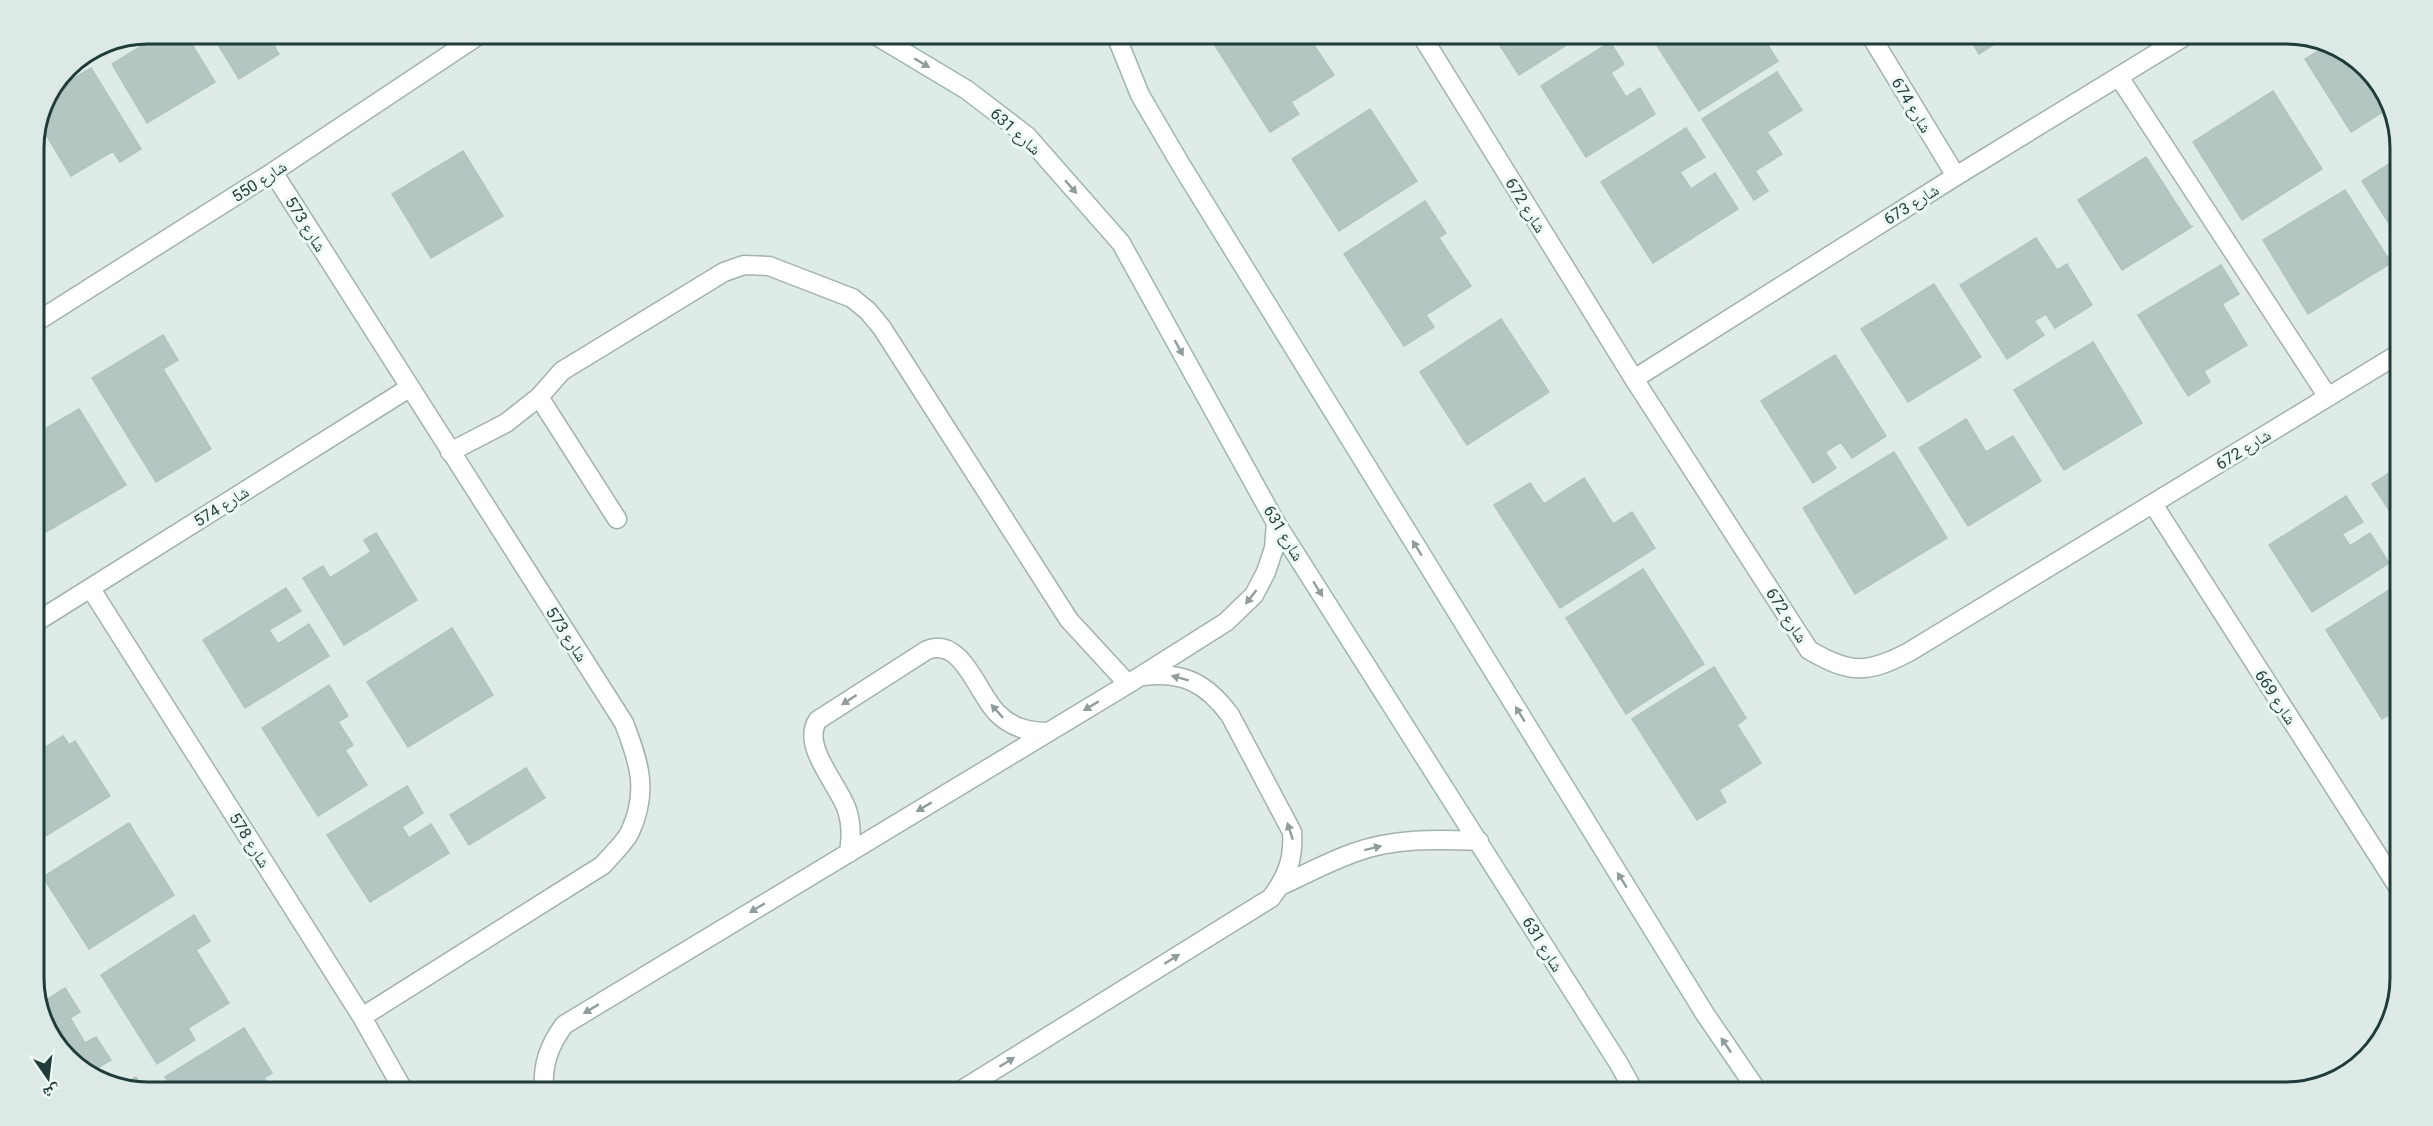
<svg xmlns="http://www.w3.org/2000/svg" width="2433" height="1126" font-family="Roboto,'Noto Naskh Arabic',sans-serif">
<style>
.building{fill:#b3c6c1;stroke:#b0c5c0;stroke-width:1.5}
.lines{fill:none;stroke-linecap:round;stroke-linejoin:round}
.service-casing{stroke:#a1b3af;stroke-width:21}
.minor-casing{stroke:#a1b3af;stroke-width:21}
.secondary-casing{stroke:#9cb8b2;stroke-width:21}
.service{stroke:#fff;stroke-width:18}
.minor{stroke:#fff;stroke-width:18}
.secondary{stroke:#fff;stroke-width:18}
.oneway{fill:#8e9e9c}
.labels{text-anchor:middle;stroke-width:6;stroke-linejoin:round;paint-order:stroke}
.street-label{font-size:16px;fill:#1e3c39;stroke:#eef8f4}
.rim{fill:none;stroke:#1e3c39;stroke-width:3}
</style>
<rect width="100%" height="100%" fill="#deebe7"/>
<!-- building -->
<path class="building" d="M155 33H185L215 82 147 123 112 64 158 36Z
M211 33H267L279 54 239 79Z
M1214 33H1306L1334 75 1291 102 1299 114 1270 132 1209 36Z
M1503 33H1585L1519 75 1495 38Z
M1649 33H1760L1778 61 1699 111Z
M1966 33H2012L1979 54Z
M1610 42 1624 64 1611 73 1626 97 1640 88 1655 114 1586 157 1541 86Z
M2331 43 2381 84 2389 108 2351 132 2305 59Z
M91 68 141 149 120 162 113 151 71 176 40 125 65 70 71 80Z
M1777 72 1802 110 1767 132 1782 154 1755 171 1768 191 1754 200 1702 119Z
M2273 91 2322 169 2242 220 2193 142Z
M1370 109 1417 181 1339 231 1292 159Z
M1686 128 1705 157 1680 172 1691 189 1715 173 1738 209 1653 263 1601 182Z
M463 151 503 216 431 258 392 194Z
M2146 157 2191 227 2193 226 2122 270 2078 200Z
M2400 157V241L2362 181Z
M2345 190 2391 263 2308 314 2263 240Z
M1425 201 1446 233 1439 238 1471 286 1426 315 1434 327 1404 346 1344 254Z
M2036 238 2057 270 2067 264 2092 305 2055 328 2046 314 2034 321 2044 335 2007 359 1960 285Z
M2221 265 2239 294 2222 304 2247 345 2204 371 2210 382 2188 396 2138 315Z
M1934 284 1981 357 1908 402 1861 329Z
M1501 319 1549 392 1467 445 1420 372Z
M163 335 178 360 163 369 211 449 156 482 92 378Z
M2093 342 2142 423 2064 470 2014 390Z
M1835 355 1886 436 1852 458 1841 442 1825 452 1836 468 1813 483 1761 401Z
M79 409 126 485 46 532 33 511V436Z
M1966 419 1986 452 2013 436 2041 481 1968 526 1919 448Z
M1894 452 1947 538 1855 594 1803 508Z
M2400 466V527L2372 484Z
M1584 478 1613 524 1632 512 1655 548 1560 608 1494 505 1530 483 1544 504Z
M2346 496 2363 522 2342 534 2350 546 2370 533 2389 563 2312 612 2269 545Z
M376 533 417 600 344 645 303 578 323 566 330 578 371 552 364 540Z
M1643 569 1704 664 1626 714 1566 618Z
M2400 583V708L2382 719 2326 630Z
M286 588 301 611 269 630 278 644 309 624 329 656 245 708 203 640Z
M452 628 493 695 408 747 367 682Z
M1714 667 1746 718 1737 725 1761 763 1719 790 1726 802 1697 820 1632 719Z
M329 685 348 716 338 722 353 745 345 750 367 785 318 816 262 728Z
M2400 722V742L2391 727Z
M63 736 69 745 75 741 110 796 33 844V755Z
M526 768 545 798 469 845 450 815Z
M407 786 423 813 402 827 409 838 431 824 449 853 370 902 327 835Z
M129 823 174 895 89 949 43 877Z
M194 915 210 941 196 950 229 1003 188 1028 195 1040 157 1064 101 975Z
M33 936 39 945 33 948Z
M33 970 39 980 33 983Z
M65 988 80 1012 70 1018 85 1043 96 1037 111 1060 89 1073 56 1048 40 1004Z
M244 1028 272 1073 264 1078 273 1093H174L165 1077Z
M136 1077 146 1093 119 1087Z"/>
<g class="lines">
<!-- service casing -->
<g class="service-casing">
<path id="service" d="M2119 77 2328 397
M539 397 617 519
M450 452 506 423 539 397 562 371 724 272 744 265 769 266 852 298 868 311 882 328 1069 620 1128 684
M849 853C851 838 852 825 847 810 839 785 800 745 818 720L927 650C962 636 977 693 997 713 1012 728 1029 732 1049 732
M1280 886C1304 875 1328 862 1353 853 1393 838 1437 839 1479 841
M544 1093C542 1066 548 1047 564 1025L1128 684 1226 622 1254 595 1266 572 1274 548 1276 523
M957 1093 1271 898C1287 877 1294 858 1292 832L1230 715C1206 683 1183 671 1143 676"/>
</g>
<!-- minor casing -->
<g class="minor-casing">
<path id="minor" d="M1420 33 1634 379 1809 650C1850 674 1867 674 1909 652L2400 353
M1869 33 1956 176
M273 172 624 723C639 762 649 791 630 832 624 844 611 855 603 865L362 1017
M33 324 273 172 482 33
M1634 379 1956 176 2190 33
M2153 504 2400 890
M91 589 362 1017 405 1093
M33 624 409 388"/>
</g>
<!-- secondary casing -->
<g class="secondary-casing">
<path id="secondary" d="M872 33 967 90 1027 136 1121 243 1276 523 1619 1064 1635 1093
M1115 33 1140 95 1181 165 1705 1014 1759 1093"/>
</g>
<!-- service -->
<use href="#service" class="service"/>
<!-- minor -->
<use href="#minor" class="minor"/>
<!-- secondary -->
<use href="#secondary" class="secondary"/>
</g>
<!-- one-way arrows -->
<defs><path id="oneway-solid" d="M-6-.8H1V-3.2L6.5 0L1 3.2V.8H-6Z" transform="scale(1.5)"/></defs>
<g class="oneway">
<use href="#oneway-solid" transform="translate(922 63) rotate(31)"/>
<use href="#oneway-solid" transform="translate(1071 187) rotate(49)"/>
<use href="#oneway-solid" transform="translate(1179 348) rotate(61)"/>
<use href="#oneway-solid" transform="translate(1417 548) rotate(-122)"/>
<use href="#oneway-solid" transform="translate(1318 589) rotate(58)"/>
<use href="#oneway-solid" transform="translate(1251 597) rotate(128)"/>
<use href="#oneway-solid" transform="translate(1180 678) rotate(-165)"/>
<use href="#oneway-solid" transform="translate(849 700) rotate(147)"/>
<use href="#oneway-solid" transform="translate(1091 706) rotate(149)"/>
<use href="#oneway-solid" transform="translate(997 711) rotate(-132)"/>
<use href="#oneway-solid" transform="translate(1520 714) rotate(-122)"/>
<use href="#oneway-solid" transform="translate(924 807) rotate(149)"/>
<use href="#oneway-solid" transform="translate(1290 831) rotate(-108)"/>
<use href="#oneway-solid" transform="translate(1373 848) rotate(-14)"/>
<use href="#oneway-solid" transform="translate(1622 880) rotate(-122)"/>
<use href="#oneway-solid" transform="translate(757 908) rotate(149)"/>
<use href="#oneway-solid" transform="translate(1172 959) rotate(-32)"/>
<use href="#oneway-solid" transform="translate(591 1009) rotate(149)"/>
<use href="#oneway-solid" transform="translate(1726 1045) rotate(-124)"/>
<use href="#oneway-solid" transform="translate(1007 1062) rotate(-32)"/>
</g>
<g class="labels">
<!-- street labels -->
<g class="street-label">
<text transform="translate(1912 105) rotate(59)" y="6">شارع 674</text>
<text transform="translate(1016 131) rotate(42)" y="6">شارع 631</text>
<text transform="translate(259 181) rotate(-33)" y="6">شارع 550</text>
<text transform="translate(1911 204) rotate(-32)" y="6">شارع 673</text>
<text transform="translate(1526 205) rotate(58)" y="6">شارع 672</text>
<text transform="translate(306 224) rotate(58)" y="6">شارع 573</text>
<text transform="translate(2243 449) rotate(-32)" y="6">شارع 672</text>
<text transform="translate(221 506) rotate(-32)" y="6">شارع 574</text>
<text transform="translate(1284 533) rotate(59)" y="6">شارع 631</text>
<text transform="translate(1787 615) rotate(57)" y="6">شارع 672</text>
<text transform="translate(567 634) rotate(57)" y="6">شارع 573</text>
<text transform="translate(2276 697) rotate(57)" y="6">شارع 669</text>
<text transform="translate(250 840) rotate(58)" y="6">شارع 578</text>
<text transform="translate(1543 944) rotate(58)" y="6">شارع 631</text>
</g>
</g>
<!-- crop -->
<path d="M0 0H2433V1126H0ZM148 44H2286A104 104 0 0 1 2390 148V978A104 104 0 0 1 2286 1082H148A104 104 0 0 1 44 978V148A104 104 0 0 1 148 44Z" fill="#dde9e5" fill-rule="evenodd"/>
<path class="rim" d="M148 44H2286A104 104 0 0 1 2390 148V978A104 104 0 0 1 2286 1082H148A104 104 0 0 1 44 978V148A104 104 0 0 1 148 44Z"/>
<!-- north arrow -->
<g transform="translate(48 1078) rotate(166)" stroke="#eef8f4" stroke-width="4.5" paint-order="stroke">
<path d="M0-4.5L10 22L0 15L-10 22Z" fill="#1e3c39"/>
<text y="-9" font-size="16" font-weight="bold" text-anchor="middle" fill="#1e3c39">ش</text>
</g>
</svg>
